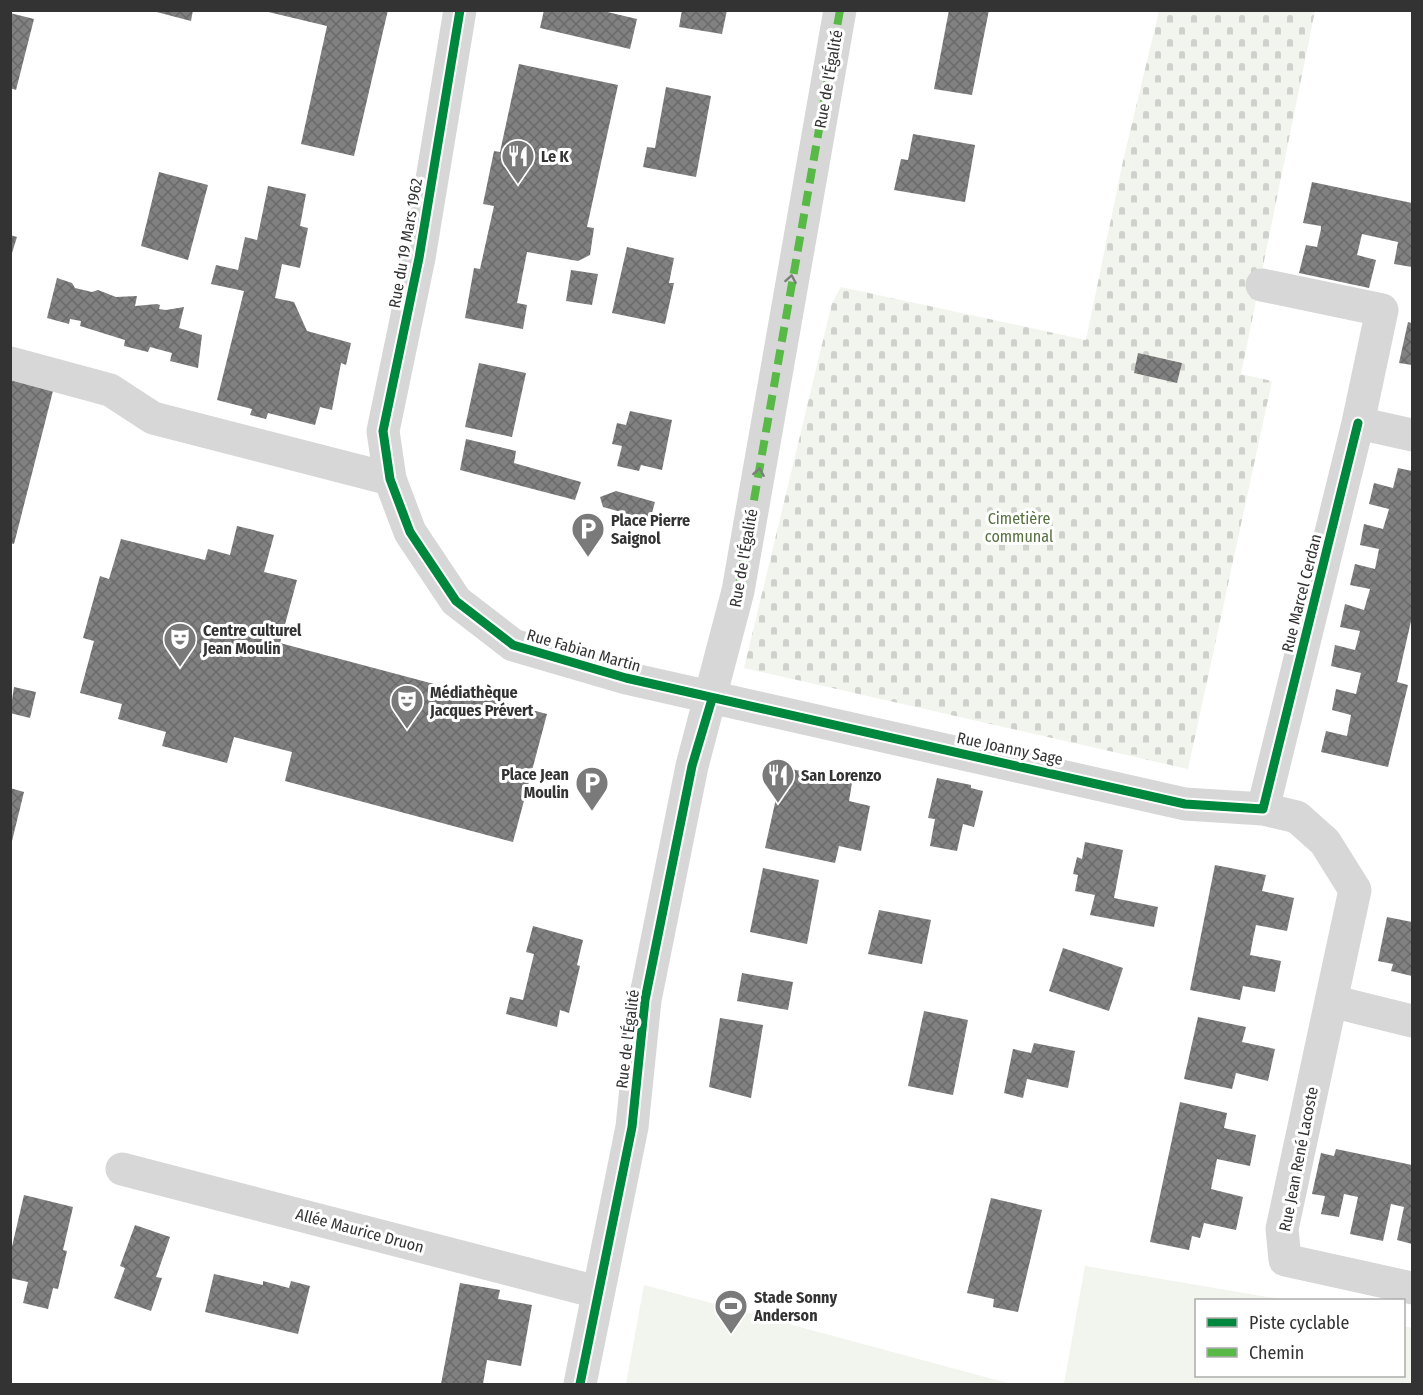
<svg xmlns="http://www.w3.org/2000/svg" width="1423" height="1395" font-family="'Fira Sans Condensed',sans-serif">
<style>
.green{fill:#f1f5ed}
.cemetery{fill:url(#cemetery-stones)}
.building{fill:url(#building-cross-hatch)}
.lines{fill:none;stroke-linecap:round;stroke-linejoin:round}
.minor{stroke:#d7d7d7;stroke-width:33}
.quiet{stroke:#58b947;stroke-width:8;stroke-dasharray:15 8;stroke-linecap:butt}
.cycleway-casing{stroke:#fff;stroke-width:13}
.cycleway{stroke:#00873e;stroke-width:9}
.oneway{stroke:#7d7d7d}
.labels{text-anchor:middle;stroke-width:6;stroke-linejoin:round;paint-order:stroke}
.street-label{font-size:16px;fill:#333;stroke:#fff}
.poi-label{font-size:16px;font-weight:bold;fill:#333;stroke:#fff;text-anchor:start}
.park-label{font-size:16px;fill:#56703f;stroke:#fff}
</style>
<defs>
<pattern id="cemetery-stones" width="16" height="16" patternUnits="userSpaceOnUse" patternTransform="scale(1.5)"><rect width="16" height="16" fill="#f1f5ed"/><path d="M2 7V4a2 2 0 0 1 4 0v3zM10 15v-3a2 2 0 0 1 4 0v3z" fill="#cfd2cc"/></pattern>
<pattern id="building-cross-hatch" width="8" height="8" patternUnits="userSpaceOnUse" patternTransform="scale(1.5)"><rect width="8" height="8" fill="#818181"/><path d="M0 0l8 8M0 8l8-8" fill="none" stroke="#6a6a6a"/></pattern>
</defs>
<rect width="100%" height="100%" fill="#fff"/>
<!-- green -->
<path class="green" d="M1085 1266 1286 1300H1196V1376H1404V1326L1412 1328V1384H1064Z
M644 1285 1011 1384H626Z"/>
<!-- cemetery -->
<path class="cemetery" d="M1159 11H1315L1241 374 1272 381 1188 769 744 668 832 303 841 287 1086 340 1123 161Z"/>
<!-- building -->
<path class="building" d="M149 10H193L191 21Z
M260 10H388L354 156 301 144 327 26Z
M544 10H599L637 19 630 49 540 28Z
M682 10H727L722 34 679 27Z
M949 10H989L972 95 934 89Z
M10 13 34 19 16 90 10 88Z
M519 64 618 85 587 227 594 228 590 255 578 261 527 252 517 303 527 305 523 329 465 318 474 268 480 269 494 206 483 204 494 151 500 152Z
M666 87 711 96 696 177 643 167 647 147 655 148Z
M913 134 975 145 965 202 894 190 901 159 908 160Z
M159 172 208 185 188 260 141 246Z
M1312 182 1412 203V267L1394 264 1398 242 1362 234 1357 255 1376 260 1369 288 1299 273 1306 245 1317 247 1321 229V226L1303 223Z
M268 186 306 194 300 226 308 228 300 268 282 264 275 298 294 302 307 331 351 343 346 365 341 363 332 410 320 407 315 425 268 413 266 419 250 415 252 409 217 400 244 291 211 284 216 265 238 270 245 237 257 240Z
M10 235 17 237 11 256H10Z
M627 247 674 258 669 283H674L665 324 612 313Z
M571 270 598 274 592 305 566 301Z
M57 278 72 283 75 288 92 292 98 290 116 297 137 296 135 306 157 304 160 305 159 309 166 310 184 307 179 328 202 335 198 368 170 361 172 353 150 347 148 352 124 346 125 340 80 326 81 321 70 319 69 324 47 318Z
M1408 322 1412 323V365L1399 363Z
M1138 353 1182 363 1177 383 1134 373Z
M479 363 526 373 512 437 465 427Z
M10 376 54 387 14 544 10 543Z
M630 411 672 420 662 470 641 465 639 471 617 466 622 446 612 444 617 423 626 425Z
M466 439 516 451 514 463 581 482 575 500 460 470Z
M1398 468 1412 471V617L1397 682 1408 685 1388 767 1321 752 1326 731 1347 736 1351 715 1332 710 1336 689 1356 694 1361 673 1331 666 1335 645 1355 650 1360 631 1340 627 1345 604 1364 610 1370 589 1350 585 1355 564 1375 569 1379 549 1360 545 1364 524 1383 529 1389 509 1369 504 1374 483 1393 488Z
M616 491 655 502 650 520 603 507 600 497Z
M237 526 274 535 264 572 297 580 280 643 547 714 513 842 285 781 292 752 234 737 227 763 162 746 166 732 118 719 122 704 80 693 94 641 83 638 100 576 109 579 121 539 205 560 208 549 230 555Z
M14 687 36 692 30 718 10 713Z
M783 767 852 783 849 801 870 806 861 851 839 846 835 863 765 848Z
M937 778 971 785V788L983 791 974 827 963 824 957 851 930 846 935 819 928 818Z
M10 788 24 792 11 845 10 844Z
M1085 842 1123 850 1114 898 1158 907 1154 927 1090 915 1095 895 1075 891 1078 875 1073 874 1077 857 1082 859Z
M1215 865 1266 875 1262 891 1294 898 1287 931 1256 925 1253 939 1250 955 1281 961 1275 992 1243 986 1240 1000 1190 990Z
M763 868 819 880 807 944 750 932Z
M879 910 931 920 922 964 868 954Z
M1387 917 1412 922V976L1391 971 1393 964 1378 961Z
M533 926 583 940 577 965 580 966 569 1013 560 1010 557 1027 506 1014 510 997 523 1000 534 954 526 952Z
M1063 948 1123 968 1109 1011 1049 991Z
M742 973 793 982 788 1010 737 1001Z
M924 1011 968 1020 953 1095 908 1086Z
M1198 1017 1246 1027 1242 1042 1275 1049 1268 1081 1236 1073 1232 1089 1184 1079Z
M720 1018 763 1025 751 1098 709 1087Z
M1034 1043 1075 1051 1068 1088 1027 1079 1023 1098 1004 1093 1013 1049 1031 1053Z
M1180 1102 1227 1113 1224 1128 1256 1135 1250 1166 1217 1159 1211 1189 1243 1197 1236 1230 1204 1223 1200 1238 1192 1236 1189 1250 1150 1242Z
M1336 1149 1412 1165V1244L1397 1240 1404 1207 1391 1204 1383 1241 1350 1234 1358 1197 1344 1194 1339 1217 1321 1214 1325 1196 1312 1194 1321 1153 1334 1156Z
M24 1195 73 1207 63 1250 67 1251 58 1289 53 1288 48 1309 23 1303 28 1282 10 1278V1255Z
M991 1198 1042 1210 1018 1312 993 1307 994 1299 967 1293Z
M135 1225 170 1237 156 1277 162 1278 151 1311 114 1298 125 1268 120 1266Z
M214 1274 263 1285V1281L289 1288 291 1281 310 1286 298 1334 205 1312Z
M460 1283 500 1290 498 1299 532 1305 521 1366 487 1360 483 1384H441Z"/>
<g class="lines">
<!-- minor -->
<path class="minor" d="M460 10 419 258 383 431 390 479 410 532 456 601 513 645 626 678 1185 804 1263 809 1358 423
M1262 285 1382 310 1358 423 1412 435
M10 363 110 390 153 418 390 479
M1263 809 1297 817 1325 842 1355 890 1282 1229 1285 1260 1412 1288
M1331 1001 1412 1021
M122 1169 597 1292
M580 1384 632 1127 645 1000 692 766 738 591 840 10"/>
<!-- quiet -->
<path class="quiet" d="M738 591 840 10"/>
<!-- cycleway casing -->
<g class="cycleway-casing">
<path id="cycleway" d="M460 10 419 258 383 431 390 479 410 532 456 601 513 645 626 678 1185 804 1263 809 1358 423
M580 1384 632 1127 645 1000 692 766 712 699"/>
</g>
<!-- cycleway -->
<use href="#cycleway" class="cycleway"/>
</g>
<!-- one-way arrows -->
<defs><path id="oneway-chevron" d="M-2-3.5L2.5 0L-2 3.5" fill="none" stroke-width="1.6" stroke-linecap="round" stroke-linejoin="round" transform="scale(1.5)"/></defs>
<g class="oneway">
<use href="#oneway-chevron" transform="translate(791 279) rotate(-80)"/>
<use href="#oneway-chevron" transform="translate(759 472) rotate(-80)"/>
</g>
<!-- icons -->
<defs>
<g id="restaurant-pin" transform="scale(1.725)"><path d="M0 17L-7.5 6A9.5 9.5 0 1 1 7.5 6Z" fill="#7a7a7a" stroke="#fff"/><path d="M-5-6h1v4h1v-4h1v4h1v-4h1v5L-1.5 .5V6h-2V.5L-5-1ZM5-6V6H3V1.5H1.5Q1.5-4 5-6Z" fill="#fff"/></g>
<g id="parking-pin" transform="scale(1.725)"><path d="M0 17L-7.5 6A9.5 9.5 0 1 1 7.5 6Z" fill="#7a7a7a" stroke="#fff"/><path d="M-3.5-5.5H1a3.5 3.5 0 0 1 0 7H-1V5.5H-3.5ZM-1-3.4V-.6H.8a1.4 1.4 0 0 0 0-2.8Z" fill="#fff"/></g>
<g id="theatre-pin" transform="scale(1.725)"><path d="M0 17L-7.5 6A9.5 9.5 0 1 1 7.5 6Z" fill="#7a7a7a" stroke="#fff"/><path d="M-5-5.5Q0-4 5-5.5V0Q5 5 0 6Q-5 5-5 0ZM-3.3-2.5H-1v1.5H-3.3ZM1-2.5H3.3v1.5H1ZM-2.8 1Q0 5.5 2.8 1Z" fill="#fff"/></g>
<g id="stadium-pin" transform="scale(1.725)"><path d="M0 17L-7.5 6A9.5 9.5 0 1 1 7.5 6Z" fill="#7a7a7a" stroke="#fff"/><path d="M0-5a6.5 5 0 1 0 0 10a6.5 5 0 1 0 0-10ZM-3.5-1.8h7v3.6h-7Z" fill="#fff"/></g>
</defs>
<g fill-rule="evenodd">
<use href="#restaurant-pin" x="518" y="156"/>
<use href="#parking-pin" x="588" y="529"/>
<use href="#theatre-pin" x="180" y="639"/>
<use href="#theatre-pin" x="407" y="701"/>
<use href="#restaurant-pin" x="778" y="775"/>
<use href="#parking-pin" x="592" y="783"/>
<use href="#stadium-pin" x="731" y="1306"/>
</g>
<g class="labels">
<!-- street labels -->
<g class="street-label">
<text transform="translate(828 79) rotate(-80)" y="6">Rue de l'Égalité</text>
<text transform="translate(405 243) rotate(-80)" y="6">Rue du 19 Mars 1962</text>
<text transform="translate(743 558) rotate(-80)" y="6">Rue de l'Égalité</text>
<text transform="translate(1301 593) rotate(-76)" y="6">Rue Marcel Cerdan</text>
<text transform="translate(584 650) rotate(16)" y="6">Rue Fabian Martin</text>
<text transform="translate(1010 748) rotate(12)" y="6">Rue Joanny Sage</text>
<text transform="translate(627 1039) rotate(-83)" y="6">Rue de l'Égalité</text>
<text transform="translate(1298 1159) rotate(-79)" y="6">Rue Jean René Lacoste</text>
<text transform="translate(360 1230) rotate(15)" y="6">Allée Maurice Druon</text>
</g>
<!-- poi labels -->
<g class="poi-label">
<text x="541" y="162">Le K</text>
<text x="611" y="526">Place Pierre<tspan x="611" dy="18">Saignol</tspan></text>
<text x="203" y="636">Centre culturel<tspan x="203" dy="18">Jean Moulin</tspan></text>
<text x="430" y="698">Médiathèque<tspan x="430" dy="18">Jacques Prévert</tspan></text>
<text x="569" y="780" text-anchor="end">Place Jean<tspan x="569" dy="18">Moulin</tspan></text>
<text x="801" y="781">San Lorenzo</text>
<text x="754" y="1303">Stade Sonny<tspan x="754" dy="18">Anderson</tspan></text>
</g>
<!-- park labels -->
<g class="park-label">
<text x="1019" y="524">Cimetière<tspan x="1019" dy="18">communal</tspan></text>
</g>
</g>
<!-- border -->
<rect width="1423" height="1395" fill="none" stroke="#333333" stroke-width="24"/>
<!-- legend -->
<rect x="1195" y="1299" width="210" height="78" fill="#ffffff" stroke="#adadad" stroke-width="1.5"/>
<rect x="1207" y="1318" width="30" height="9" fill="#00873e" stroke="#adadad" stroke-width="1.5"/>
<text x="1249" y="1329" font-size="18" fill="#333333">Piste cyclable</text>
<rect x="1207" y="1348" width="30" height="9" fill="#58b947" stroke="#adadad" stroke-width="1.5"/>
<text x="1249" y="1359" font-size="18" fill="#333333">Chemin</text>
</svg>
